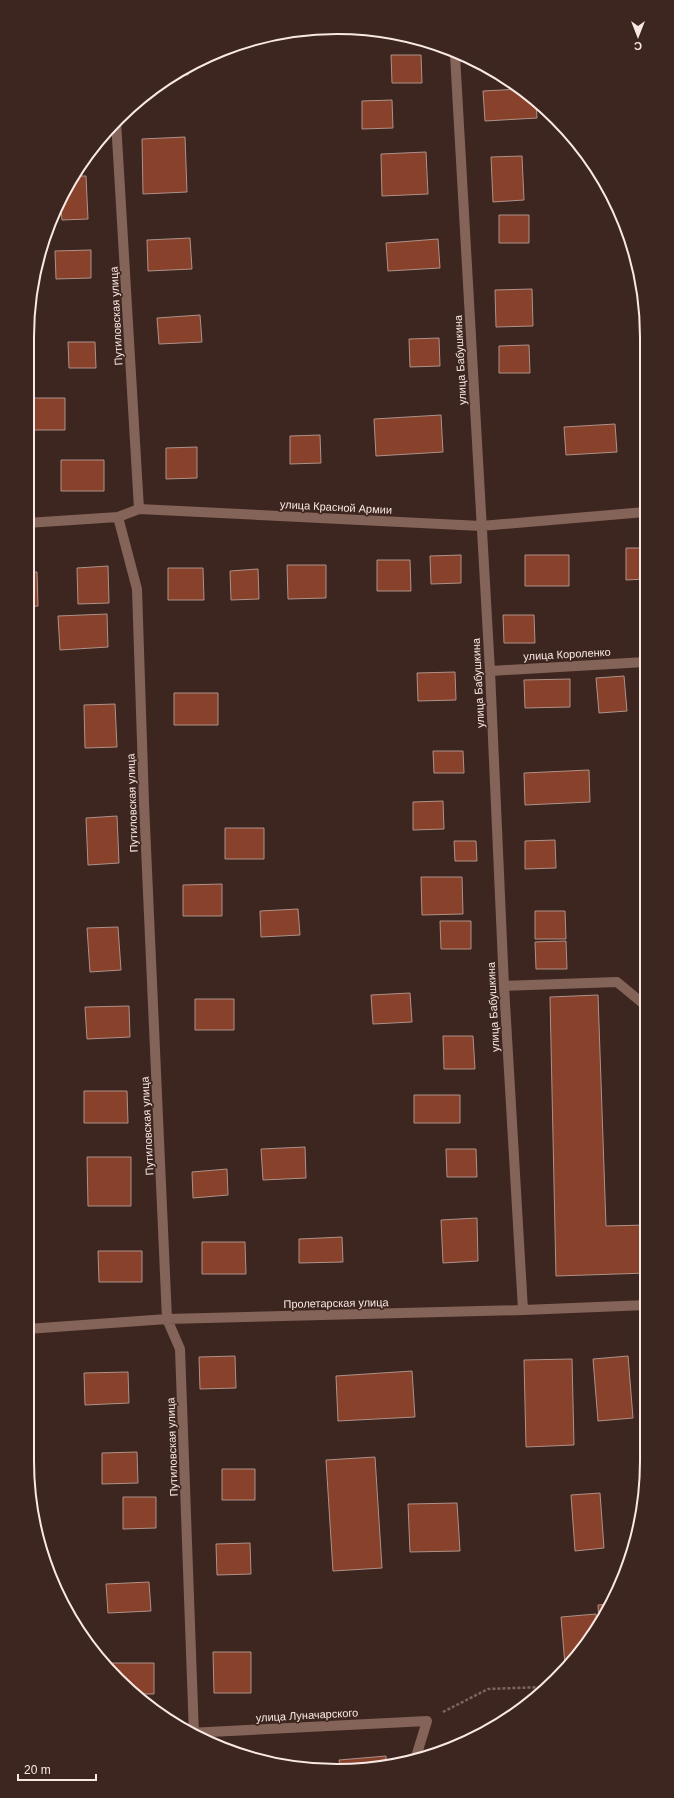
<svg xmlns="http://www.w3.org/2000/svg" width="674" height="1798" font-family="Arial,sans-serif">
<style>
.building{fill:#88412b;stroke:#ae9188}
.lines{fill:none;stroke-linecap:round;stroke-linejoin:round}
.path{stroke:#7a665f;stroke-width:2.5;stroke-dasharray:3 2;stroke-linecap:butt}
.lane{stroke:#846359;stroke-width:10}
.street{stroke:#846359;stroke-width:10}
.labels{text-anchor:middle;stroke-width:3.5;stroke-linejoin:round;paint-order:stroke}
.street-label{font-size:11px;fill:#f9e9e4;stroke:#3d261f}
.rim{fill:none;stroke:#f9e9e4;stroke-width:2}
</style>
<rect width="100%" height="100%" fill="#3d261f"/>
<!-- building -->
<path class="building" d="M391 55H421L422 83H392Z
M188 66V75H173L182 68Z
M520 89 536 102 537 118 485 121 483 91Z
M392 100 393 128 362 129V101Z
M185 137 187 192 143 194 142 139Z
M426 152 428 194 382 196 381 154Z
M522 156 524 200 493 202 491 157Z
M74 176H86L88 219 62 220 60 198Z
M499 215H529V243H499Z
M190 238 192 269 148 271 147 240Z
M438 239 440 268 388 271 386 243Z
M91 250V278L56 279 55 251Z
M532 289 533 326 496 327 495 290Z
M200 315 202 342 159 344 157 318Z
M439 338 440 366 410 367 409 339Z
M68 342H95L96 368H69Z
M529 345 530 373H499V346Z
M27 398H65V430H27Z
M441 415 443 452 376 456 374 419Z
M615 424 617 452 566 455 564 427Z
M320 435 321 463 290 464V436Z
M197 447V478L166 479V448Z
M61 460H104V491H61Z
M626 548H645V579L626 580Z
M461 555V583L431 584 430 556Z
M525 555H569V586H525Z
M377 560H410L411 591H377Z
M287 565H326V598L288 599Z
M108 566 109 603 78 604 77 568Z
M168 568H203L204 600H168Z
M258 569 259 599 231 600 230 571Z
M27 572H37L38 606 27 607Z
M107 614 108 647 60 650 58 616Z
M503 615H534L535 643H504Z
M455 672 456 700 418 701 417 673Z
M624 676 627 711 599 713 596 678Z
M570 679V707L525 708 524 680Z
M174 693H218V725H174Z
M115 704 117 747 85 748 84 705Z
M433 751H463L464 773H434Z
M589 770 590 802 525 805 524 773Z
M443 801 444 829 413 830V802Z
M117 816 119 863 88 865 86 818Z
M225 828H264V859H225Z
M555 840 556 868 525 869V841Z
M454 841H476L477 861H455Z
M421 877H462L463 914 422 915Z
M222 884V916H183V885Z
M298 909 300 935 261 937 260 911Z
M535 911H565L566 939H535Z
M440 921H471V949H441Z
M118 927 121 970 90 972 87 928Z
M566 941 567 969H536L535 942Z
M410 993 412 1022 373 1024 371 995Z
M598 995 606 1226 646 1225 647 1273 556 1276 550 997Z
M195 999H234V1030H195Z
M129 1006 130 1037 87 1039 85 1007Z
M443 1036H473L475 1069H444Z
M84 1091H127L128 1123H84Z
M414 1095H460V1123H414Z
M305 1147 306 1178 263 1180 261 1149Z
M446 1149H476L477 1177H447Z
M87 1157H131V1206H88Z
M227 1169 228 1195 193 1198 192 1172Z
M477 1218 478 1261 443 1263 441 1220Z
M342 1237 343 1262 299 1263V1239Z
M202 1242H245L246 1274H202Z
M98 1251H142V1282H99Z
M235 1356 236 1388 200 1389 199 1357Z
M628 1356 633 1418 598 1421 593 1359Z
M572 1359 574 1445 526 1447 524 1360Z
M412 1371 415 1417 338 1421 336 1376Z
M128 1372 129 1403 85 1405 84 1373Z
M137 1452 138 1483 102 1484V1453Z
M375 1457 382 1568 333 1571 326 1460Z
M222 1469H255V1500H222Z
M600 1493 604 1548 575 1551 571 1495Z
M123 1497H156V1528L123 1529Z
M457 1503 460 1551 410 1552 408 1504Z
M250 1543 251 1574 217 1575 216 1544Z
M149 1582 151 1611 108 1613 106 1584Z
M611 1604 599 1623 598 1605Z
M596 1614 597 1627 583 1650 567 1664 565 1665 561 1617Z
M213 1652H251V1693H214Z
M111 1663H154V1694H139L111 1671Z
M386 1756V1765L340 1767 339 1760Z"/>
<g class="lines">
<!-- path -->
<path class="path" d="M443 1712 488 1689 543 1687"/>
<!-- lane -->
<path class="lane" d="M504 986 617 982 646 1006"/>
<!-- street -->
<path class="street" d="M455 55 490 671 504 986 523 1310
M116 121 139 509
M118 517 137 589 144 803 167 1319 180 1349 194 1735
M27 523 118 517 139 509 481 526 645 512
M490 671 645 662
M27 1329 167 1319 523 1310 647 1305
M189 1733 427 1721 415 1760"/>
</g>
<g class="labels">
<!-- street labels -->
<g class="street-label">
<text transform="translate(116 316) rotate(-93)" y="4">Путиловская улица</text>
<text transform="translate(460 360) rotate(-93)" y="4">улица Бабушкина</text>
<text transform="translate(336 507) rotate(3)" y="4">улица Красной Армии</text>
<text transform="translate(567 654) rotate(-3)" y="4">улица Короленко</text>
<text transform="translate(478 683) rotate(-93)" y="4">улица Бабушкина</text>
<text transform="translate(132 803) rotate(-92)" y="4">Путиловская улица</text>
<text transform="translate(493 1007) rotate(-93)" y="4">улица Бабушкина</text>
<text transform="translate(147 1126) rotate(-93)" y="4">Путиловская улица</text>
<text transform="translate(336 1303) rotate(-1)" y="4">Пролетарская улица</text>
<text transform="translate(172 1447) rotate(-92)" y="4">Путиловская улица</text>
<text transform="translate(307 1715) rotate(-3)" y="4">улица Луначарского</text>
</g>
</g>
<!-- crop -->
<path d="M0 0H674V1798H0ZM337 34H337A303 303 0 0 1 640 337V1461A303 303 0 0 1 337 1764H337A303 303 0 0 1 34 1461V337A303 303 0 0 1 337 34Z" fill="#3d261f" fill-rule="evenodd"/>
<path class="rim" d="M337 34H337A303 303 0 0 1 640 337V1461A303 303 0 0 1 337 1764H337A303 303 0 0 1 34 1461V337A303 303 0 0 1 337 34Z"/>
<!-- north arrow -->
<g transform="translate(638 36) rotate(180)" stroke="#3d261f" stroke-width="3" paint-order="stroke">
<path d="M0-3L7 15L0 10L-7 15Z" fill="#f9e9e4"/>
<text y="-6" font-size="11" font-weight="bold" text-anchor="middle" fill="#f9e9e4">С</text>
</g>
<!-- scale -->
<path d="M18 1774v6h78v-6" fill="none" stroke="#f9e9e4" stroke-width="2"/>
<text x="24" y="1774" font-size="12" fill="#f9e9e4" stroke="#3d261f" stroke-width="3" paint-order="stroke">20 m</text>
</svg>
